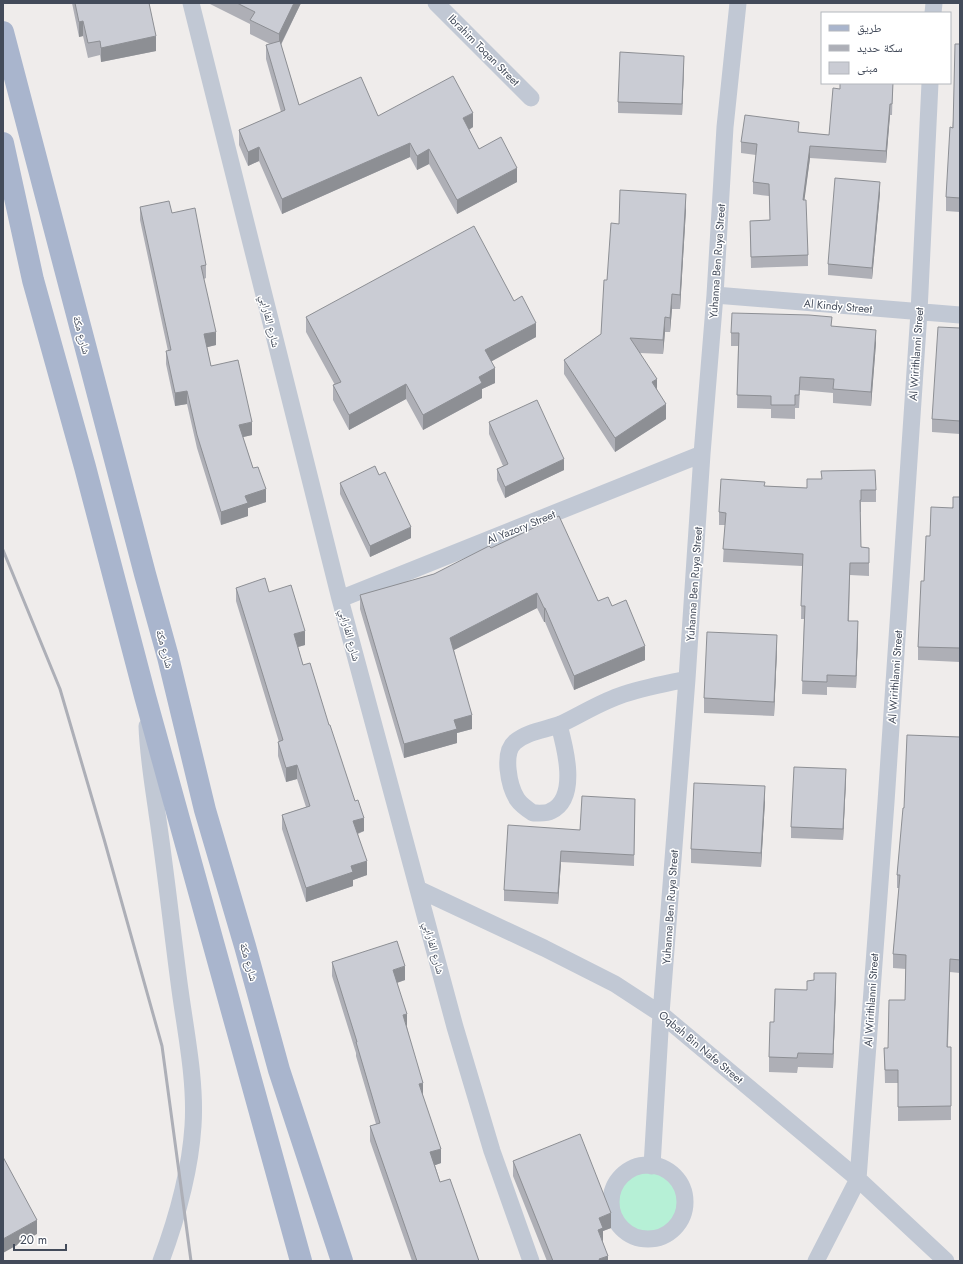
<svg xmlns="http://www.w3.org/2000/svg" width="963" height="1264" font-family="Jost,'Noto Naskh Arabic',sans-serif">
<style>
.green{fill:#b6f0d6}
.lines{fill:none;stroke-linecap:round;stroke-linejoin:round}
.minor{stroke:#c1c8d4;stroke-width:17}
.major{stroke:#a9b5cd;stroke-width:22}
.rail{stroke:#adafb7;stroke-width:3}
.wall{fill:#aeafb6}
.shaded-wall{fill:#8d8f94}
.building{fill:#caccd4;stroke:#8d8f94}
.labels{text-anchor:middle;stroke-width:3;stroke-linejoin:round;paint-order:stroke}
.street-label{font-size:11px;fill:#434b5a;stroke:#fff}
</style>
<rect width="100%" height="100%" fill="#efeceb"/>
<!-- green -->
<path class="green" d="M616 1202a32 32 0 1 1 64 0a32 32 0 1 1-64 0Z"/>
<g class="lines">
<!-- minor -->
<path class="minor" d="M191 3 340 599 455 1027 492 1151 531 1261
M436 3 531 98
M933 13 934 3
M715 295 960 315
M340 599 702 454
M559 725C565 747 579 798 551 811 546 814 538 813 533 813 527 809 521 805 517 799 509 786 502 753 515 742 528 731 546 730 561 724 580 715 599 703 619 696 641 688 664 684 687 679
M147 726C148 756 153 784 157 813 166 872 172 931 180 990 186 1034 196 1082 193 1126 190 1172 177 1218 161 1261
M418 889 544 948 615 984 661 1014 858 1179 946 1261
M611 1202a37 37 0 1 1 74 0a37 37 0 1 1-74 0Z
M652 1166 661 1014 687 679 702 454 715 295 725 127 738 3
M816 1261 858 1179 886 802 919 312 930 83"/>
<!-- major -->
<path class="major" d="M3 32 145 574 168 657 205 810 245 946 279 1070 342 1261
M3 143 33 280 85 467 145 696 301 1261"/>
<!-- rail -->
<path class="rail" d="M3 550 60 689 104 839 162 1046 191 1261"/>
</g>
<!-- wall -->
<path class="wall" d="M72 3H149L156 51 101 62 100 55 88 58 83 36 79 37Z
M208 3H301L281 45 299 105 378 116 473 127 469 130 479 149 517 182 457 214 429 164 417 170 410 157 282 214 259 161 248 166 239 145V130L281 112 266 59V45L270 44 250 34V24Z
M960 44V212L946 211V197Z
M684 67 682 115 618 113V102Z
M893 83 892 115H890L886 163 810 158 804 200 808 255V266L751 268 750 221 770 220 769 196 753 194V182L756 155 741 153V142L799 132 829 135 840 89Z
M880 193 872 279 828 275V264Z
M140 207 172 213 206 265V278L204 279 216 345 207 347 211 366 252 435 243 437 253 468 266 502 248 508V516L221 525 197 448 187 404 175 406 166 364V351H168L140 220Z
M686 209 680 309H672L670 332H665L663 354 640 353 657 389 666 419 615 452 564 374V360L601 334 607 280 619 224Z
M514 301 536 337 491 361 495 383 482 389V398L423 430 406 399 349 430 333 400V385H335L306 332V317Z
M832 326 876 343 871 406 833 403V393L800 390 799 408H795V419L771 418V409L737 408 738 346H731V333Z
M960 328V434L932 432V419Z
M489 422 564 470 505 498 497 480V469L503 466 489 434Z
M340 483 411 538 370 557 340 494Z
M765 486 807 488 876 490V502H861V512H860L861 547 869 548V576L850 575 849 621 858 634 856 688 827 687V695L802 694 804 619H801L802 566 723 562 725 525H719V512Z
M960 497V662L918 660V647L924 581 930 536Z
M491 548 598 601 612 606 645 660 574 690 545 622H544L537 608 454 650 472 729 457 733V743L404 758 360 609V595L434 574Z
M236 588 269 592 305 645 298 647 303 665 329 725 364 831 358 834 367 875 353 880V886L306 902 282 829V815L306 807 297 779 286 782 278 756V742H279L236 601Z
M777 650 774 716 704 713V698Z
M960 737V973L950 972 948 1047H951V1120L898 1121V1083H885L884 1048H888L905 1000 906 969 893 968V954L899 888H897V875L904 808Z
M846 780 843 840 791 838V827Z
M635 799 634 866 561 862 558 904 504 901V890L580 830Z
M765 801 761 867 691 863V849Z
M332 962 405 980 397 983 423 1097 441 1163 435 1165 440 1182 479 1261H412L370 1141V1126L376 1124 356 1056V1053L332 976Z
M836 988 833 1068 798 1067 797 1073 769 1072V1057L774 1022 807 990Z
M513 1161 611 1228 603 1231V1243L608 1261H547L513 1176Z"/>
<!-- shaded-wall -->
<path class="shaded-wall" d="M294 3H301L279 48V34Z
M83 21V36L79 37V22Z
M156 36V51L101 62V48Z
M684 56V67L682 115V104Z
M890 104V115L886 163V151Z
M473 113V127L463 133V118Z
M410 143V157L282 214V199Z
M810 146V158L803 211V200Z
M259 147V161L248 166V152Z
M429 149V164L417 170V156Z
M517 168V182L457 214V200Z
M880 182V193L872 279V268Z
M686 194V209L680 309V295Z
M672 294V309L670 332V318Z
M665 317V332L663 354V340Z
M536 323V337L485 365V350Z
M876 330V343L871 406V392Z
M216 332V345L204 348V334Z
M495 368V383L482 389V398L423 430V415L479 377Z
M657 379V393L652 382Z
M406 384V399L349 430V415Z
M187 391V404L175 406V393Z
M666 404V419L615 452V438Z
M252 422V435L239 438V425Z
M564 459V470L505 498V487Z
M266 489V502L248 508V516L221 525V512L245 496Z
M411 527V538L370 557V546Z
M537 593V608L450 652V638Z
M544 608H545V622H544Z
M858 621V634L856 688V676Z
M305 631V645L294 648V634Z
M777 635V650L774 716V702Z
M645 646V660L574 690V676Z
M472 715V729L457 733V743L404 758V744L454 720Z
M297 765V779L286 782V768Z
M846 769V780L843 840V829Z
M765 786V801L761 867V853Z
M364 818V831L353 835V821Z
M561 851V862L558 904V893Z
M367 861V875L353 880V886L306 902V888L351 866Z
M405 966V980L393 984V970Z
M836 973V988L833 1068V1054Z
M407 1014V1028L403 1015Z
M423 1083V1097L419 1084Z
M441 1149V1163L430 1167V1152Z
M611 1213V1228L603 1231V1242L598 1230 599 1218Z
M37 1220V1234L3 1253V1239Z
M608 1256V1261H599V1259Z"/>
<!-- building -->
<path class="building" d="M75 3H149L156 36 101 48 100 41 88 43 83 21 79 22Z
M237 3H294L279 34 250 20 255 12Z
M280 41 299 105 361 77 378 116 453 76 473 113 463 118 479 149 501 137 517 168 457 200 429 149 417 156 410 143 282 199 259 147 248 152 239 130 285 110 266 45Z
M955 44H960V198L946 197 950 127 953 128Z
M620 52 684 56 682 104 618 102Z
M840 83H893L892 104H890L886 151 810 146 803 200H806L808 255 751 257 750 221 770 220 769 184 753 182 757 144 741 142 745 115 799 122 798 132 829 135 833 88 840 89Z
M835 178 880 182 872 268 828 264Z
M620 190 686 194 680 295 672 294 670 318 665 317 663 340 630 338 657 379 652 382 666 404 615 438 564 360 601 334 604 280H607L611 223 619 224Z
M169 201 172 213 195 208 206 265 201 266 216 332 204 334 211 366 238 360 252 422 239 425 253 468 258 467 266 489 245 496 248 503 221 512 197 435 187 391 175 393 166 351 171 350 140 207Z
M474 226 514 301 522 296 536 323 485 350 495 368 479 377 482 383 423 415 406 384 349 415 333 385 341 382 306 317Z
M732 313 809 315 832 317 831 326 876 330 871 392 833 389 834 379 800 377 799 395H795V405H771V396L737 395 739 333H731Z
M938 327 960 328V421L932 419Z
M537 400 564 459 505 487 497 469 508 464 489 422Z
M375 466 379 475 385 472 411 527 370 546 340 483Z
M875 470 876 490H861V500H860L861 547 869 548V563H850L848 621H858L856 676 827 675V682L802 681 805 606H801L803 554 723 549 726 513 719 512 721 479 765 482 764 486 807 488V479H822L821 471Z
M953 497H960V648L918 647 921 581H924L926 536H930L931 507 953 508Z
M559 516 598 601 608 597 612 606 626 600 645 646 574 676 545 608H544L537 593 450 638 472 715 454 720 457 729 404 744 360 595 434 574 489 546 491 548Z
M265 578 269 592 291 585 305 631 294 634 303 665 310 663 329 725H330L355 801 358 800 364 818 353 821 367 861 351 866 353 872 306 888 282 815 310 806 297 765 286 768 278 742 283 740 236 588Z
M707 632 777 635 774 702 704 698Z
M907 735 960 737V960L950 959 947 1047H951V1106L898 1107V1070H885L884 1048H888L889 1000H905L906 955 893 954 900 875H897L903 808H904Z
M794 767 846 769 843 829 791 827Z
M694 783 765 786 761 853 691 849Z
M582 796 635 799 634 855 561 851 558 893 504 890 508 825 580 830Z
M397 941 405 966 393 970 407 1014 403 1015 423 1083 419 1084 441 1149 430 1152 440 1182 450 1179 479 1261H417L370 1126 380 1123 356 1042H357L332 962Z
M814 973H836L833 1054 798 1053 797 1058 769 1057 770 1022H774L775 989 807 990V981L814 980Z
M580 1134 611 1213 599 1218 603 1228 598 1230 608 1256 599 1259 600 1261H553L513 1161Z
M3 1157 37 1220 3 1239Z"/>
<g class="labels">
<!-- street labels -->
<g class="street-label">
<text transform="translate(484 50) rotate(45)" y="4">Ibrahim Toqan Street</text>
<text transform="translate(717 261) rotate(-86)" y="4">Yuhanna Ben Ruya Street</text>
<text transform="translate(838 306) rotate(5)" y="4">Al Kindy Street</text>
<text transform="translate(270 321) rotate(76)" y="4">شارع الفارابي</text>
<text transform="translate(82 335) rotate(75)" y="4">شارع مكة</text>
<text transform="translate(916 354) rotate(-86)" y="4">Al Wirithlanni Street</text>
<text transform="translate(521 527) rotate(-22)" y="4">Al Yazory Street</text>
<text transform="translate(694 584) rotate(-86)" y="4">Yuhanna Ben Ruya Street</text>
<text transform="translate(350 635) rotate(75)" y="4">شارع الفارابي</text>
<text transform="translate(165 649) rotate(75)" y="4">شارع مكة</text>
<text transform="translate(895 677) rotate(-86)" y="4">Al Wirithlanni Street</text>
<text transform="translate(670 907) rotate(-86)" y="4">Yuhanna Ben Ruya Street</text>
<text transform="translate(434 948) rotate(75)" y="4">شارع الفارابي</text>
<text transform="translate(249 962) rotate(74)" y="4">شارع مكة</text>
<text transform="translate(871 1000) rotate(-86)" y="4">Al Wirithlanni Street</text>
<text transform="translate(701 1047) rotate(40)" y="4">Oqbah Bin Nafe Street</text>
</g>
</g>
<!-- border -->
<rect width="963" height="1264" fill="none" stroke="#434b5a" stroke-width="8"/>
<!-- legend -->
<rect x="821" y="12" width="130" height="72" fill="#ffffff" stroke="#b4b7bd"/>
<rect x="829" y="25" width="20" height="6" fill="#a9b5cd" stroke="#b4b7bd"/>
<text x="857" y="32" font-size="12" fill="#434b5a">طريق</text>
<rect x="829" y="45" width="20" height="6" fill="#adafb7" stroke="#b4b7bd"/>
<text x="857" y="52" font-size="12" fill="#434b5a">سكة حديد</text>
<rect x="829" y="62" width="20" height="12" fill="#caccd4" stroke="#b4b7bd"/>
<text x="857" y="72" font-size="12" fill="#434b5a">مبنى</text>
<!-- scale -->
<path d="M14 1244v6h52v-6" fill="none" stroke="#434b5a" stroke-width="2"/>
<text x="20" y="1244" font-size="12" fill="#434b5a" stroke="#ffffff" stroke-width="3" paint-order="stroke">20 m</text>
</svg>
